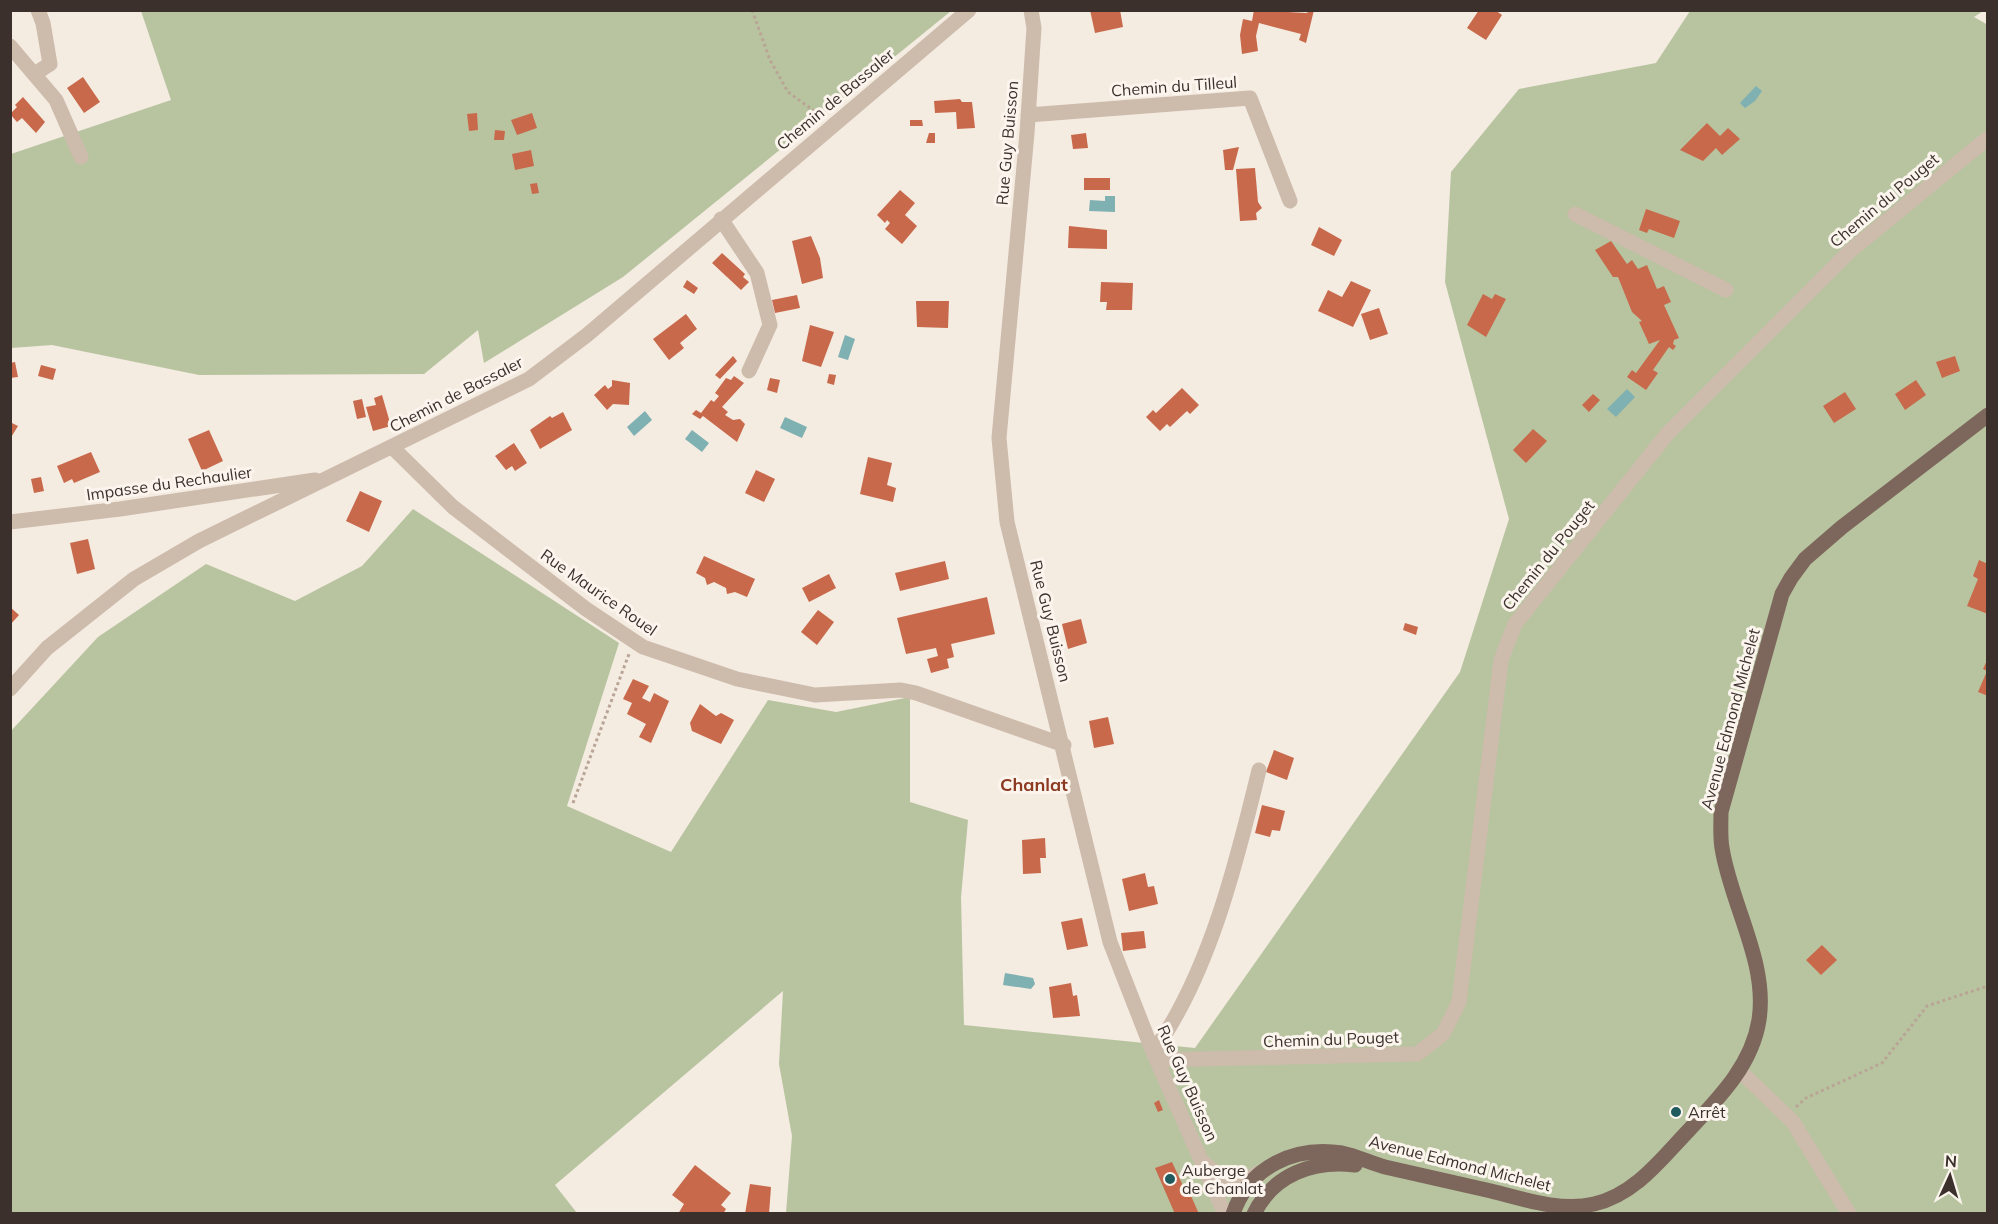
<svg xmlns="http://www.w3.org/2000/svg" width="1998" height="1224" font-family="Mulish,sans-serif">
<style>
.green{fill:#b8c4a0}
.water{fill:#7fb0b2}
.building{fill:#c8694b}
.lines{fill:none;stroke-linecap:round;stroke-linejoin:round}
.path{stroke:#b9a596;stroke-width:3;stroke-dasharray:3 3;stroke-linecap:butt}
.minor{stroke:#cdbbac;stroke-width:15}
.major{stroke:#7d675c;stroke-width:15}
.poi-dot{fill:#1f5a5e;stroke:#fbf5ee;stroke-width:2}
.labels{text-anchor:middle;stroke-width:6;stroke-linejoin:round;paint-order:stroke}
.street-label{font-size:16px;fill:#3b302b;stroke:#fbf5ee}
.poi-label{font-size:16px;fill:#3b302b;stroke:#fbf5ee;text-anchor:start}
.neighbourhood-label{font-size:18px;font-weight:bold;fill:#8c3b22;stroke:#fbf5ee}
</style>
<rect width="100%" height="100%" fill="#f4ebe1"/>
<!-- green -->
<path class="green" d="M141 11H951L623 277 484 363 478 330 424 374 199 375 52 345 11 348V154L171 100Z
M1690 11H1983L1974 17 1988 25 1987 1213H786L792 1136 779 1064 783 991 555 1185 577 1213H11L10 732 98 637 206 564 295 601 362 566 413 509 619 643 567 806 671 852 768 700 836 712 910 697V802L968 820 961 897 964 1025 1195 1048 1460 672 1509 519 1445 282 1451 172 1519 89 1656 63Z"/>
<!-- water -->
<path class="water" d="M1756 86 1762 91 1755 101 1745 108 1740 103Z
M1105 196H1115V212L1089 211 1090 200 1105 201Z
M845 335 855 339 848 360 838 357Z
M1627 389 1635 397 1616 417 1607 409Z
M645 411 652 420 634 436 627 427Z
M785 417 807 427 802 438 780 428Z
M692 430 709 443 702 452 685 439Z
M1005 973 1033 978 1035 984 1031 989 1003 985Z"/>
<!-- building -->
<path class="building" d="M1090 10H1120L1123 27 1095 33Z
M1254 10 1306 13 1314 10 1306 43 1299 40 1301 34 1259 23 1256 36 1258 51 1242 54 1240 35 1243 19 1252 21Z
M1479 10H1495L1502 15 1486 40 1467 28Z
M83 77 100 102 84 113 67 88Z
M23 97 45 122 36 133 22 118 17 122 10 114 17 107 15 105Z
M960 99 962 102H972L975 128 957 129 956 112 935 113 934 101Z
M477 113 478 130 469 131 467 114Z
M532 113 537 128 517 135 511 120Z
M910 120H922L923 126H910Z
M1707 123 1720 136 1728 128 1740 139 1722 155 1716 148 1703 161 1680 150Z
M495 130 505 131 504 140H494Z
M929 133H935V143H926Z
M1086 133 1088 148 1073 149 1071 135Z
M1239 147 1233 170H1225L1223 150Z
M531 150 534 166 515 170 512 154Z
M1255 168 1258 202 1262 208 1256 213 1257 220 1240 221 1236 169Z
M1084 178H1110V190H1084Z
M537 183 539 193 532 194 530 184Z
M900 190 915 203 905 215 917 226 902 244 885 229 890 223 887 220 885 223 877 215Z
M1646 209 1680 221 1674 238 1649 229 1647 233 1639 230Z
M1069 226 1107 230V249L1068 248Z
M1319 227 1342 240 1334 256 1311 245Z
M811 236 820 258 823 278 802 284 792 241Z
M1611 241 1627 264 1632 260 1638 269 1647 265 1657 289 1664 286 1671 302 1664 305 1679 338 1674 340 1673 344 1676 346 1673 350 1669 347 1653 370 1658 373 1646 390 1627 377 1632 370 1636 373 1660 340 1649 344 1639 322 1642 321 1632 312 1618 277H1613L1595 250Z
M722 253 745 274 743 277 749 282 741 290 712 263Z
M687 280 698 288 694 294 683 287Z
M1351 281 1371 290 1353 327 1318 311 1328 290 1342 297Z
M1101 282 1133 283 1132 310H1106L1107 302H1100Z
M1483 294 1492 299 1495 294 1506 299 1486 337 1467 325Z
M797 295 800 308 775 313 772 300Z
M916 301H949L948 328 917 327Z
M1379 308 1388 334 1370 340 1361 314Z
M686 314 697 329 680 343 684 348 669 360 653 339Z
M810 325 834 332 821 367 802 361Z
M733 356 737 361 720 379 715 375Z
M1955 356 1960 371 1942 378 1936 362Z
M15 362 18 377 10 378V363Z
M41 365 56 369 53 380 38 376Z
M829 374 836 375 834 385 827 383Z
M734 376 744 383 722 407 728 412 725 415 733 420 740 419 745 424 737 442 703 416 700 419 692 414 696 410 701 413 711 400 714 402 719 396 715 393 726 378 731 380Z
M770 378 780 380 777 393 767 390Z
M612 380 630 383 629 405 613 404 607 410 594 395 605 385 608 389 612 386Z
M1916 380 1926 395 1905 410 1895 394Z
M1182 388 1199 405 1190 414 1187 411 1170 427 1167 424 1160 431 1146 417 1153 410 1156 413Z
M1845 392 1856 409 1834 423 1823 406Z
M1593 394 1600 400 1589 412 1582 405Z
M382 395 391 426 373 431 366 407 376 405 374 398Z
M362 399 366 417 357 419 353 401Z
M563 412 572 430 540 449 530 430 550 416 552 418Z
M10 422 18 426 10 439Z
M1533 429 1547 441 1526 463 1513 450Z
M209 430 223 461 202 471 188 439Z
M514 443 527 463 515 471 512 466 506 470 495 456Z
M91 452 100 472 74 483 72 479 64 483 57 466Z
M868 457 892 463 887 485 896 488 893 502 860 494Z
M756 470 775 479 764 502 745 493Z
M41 477 44 491 34 493 31 479Z
M360 491 382 501 369 532 346 521Z
M88 539 95 569 77 574 70 543Z
M704 556 755 579 747 597 735 592 727 594 726 588 714 582 707 585 705 578 696 573Z
M1979 560 1988 564V614L1967 606 1978 579 1973 576Z
M945 561 949 579 900 591 895 573Z
M829 574 836 588 809 602 802 588Z
M987 597 995 634 951 644 954 657 947 659 949 668 931 673 927 659 938 656 936 648 906 654 897 618Z
M10 607 19 615 10 625Z
M818 610 834 622 817 645 801 632Z
M1081 619 1087 643 1068 649 1062 624Z
M1405 623 1418 627 1416 635 1403 630Z
M1988 658V696L1978 692 1987 671 1983 669Z
M633 679 649 686 642 698 650 702 654 693 669 701 651 743 639 737 646 724 627 714 632 703 623 699Z
M700 704 716 716 721 713 734 720 721 744 692 731 690 723Z
M1108 717 1114 744 1094 748 1089 721Z
M1274 750 1294 758 1287 780 1266 772Z
M1262 805 1285 811 1280 831 1272 830 1270 837 1255 833Z
M1045 838 1046 858H1040L1041 873 1023 874 1022 840Z
M1145 873 1148 887 1154 886 1158 904 1129 911 1122 879Z
M1082 918 1088 946 1067 950 1061 922Z
M1144 931 1146 948 1123 951 1121 933Z
M1822 945 1837 960 1821 975 1806 960Z
M1071 983 1073 996 1077 995 1080 1016 1053 1018 1049 987Z
M1159 1100 1163 1110 1158 1112 1154 1103Z
M1172 1162 1185 1190 1188 1189 1199 1214H1175L1155 1168Z
M695 1165 731 1193 721 1205 726 1209 723 1214H678L684 1204 672 1195Z
M750 1184 771 1187 769 1214H745Z"/>
<g class="lines">
<!-- path -->
<path class="path" d="M752 10 770 60 788 92 821 116
M573 803 629 654
M1796 1107 1806 1098 1882 1063 1927 1006 1988 986"/>
<!-- minor -->
<path class="minor" d="M1031 10 1034 28 1027 133 999 438 1007 522 1110 942 1153 1052 1225 1214
M10 46 56 100 81 157
M36 73 50 64 43 23 38 10
M1028 115 1250 98 1290 201
M1575 214 1726 290
M721 219 757 273 770 325 749 371
M392 447 453 507 586 609 643 647 737 679 815 695 901 690 916 693 1064 745
M10 522 120 509 315 480
M10 689 47 648 134 579 199 541 529 379 587 335 969 10
M1153 1052C1209 975 1237 861 1259 770
M1158 1060 1417 1054 1443 1034 1459 1002 1501 660 1515 624 1668 433 1850 251 1988 138
M1739 1070 1793 1122 1849 1214
M1204 1163C1223 1181 1236 1185 1259 1173"/>
<!-- major -->
<path class="major" d="M1233 1214C1249 1166 1295 1146 1342 1153 1357 1156 1370 1163 1385 1167 1420 1175 1456 1183 1491 1191 1523 1199 1561 1212 1594 1204 1635 1195 1662 1158 1689 1130 1719 1098 1752 1065 1759 1020 1768 962 1731 905 1722 848 1720 836 1721 824 1721 812L1782 594 1791 578 1805 559 1842 527 1988 415
M1254 1214C1273 1174 1314 1160 1355 1165"/>
</g>
<!-- markers -->
<g class="poi-dot">
<circle cx="1676" cy="1112" r="6"/>
<circle cx="1170" cy="1179" r="6"/>
</g>
<g class="labels">
<!-- street labels -->
<g class="street-label">
<text transform="translate(1174 86) rotate(-4)" y="6">Chemin du Tilleul</text>
<text transform="translate(835 99) rotate(-40)" y="6">Chemin de Bassaler</text>
<text transform="translate(1007 143) rotate(-85)" y="6">Rue Guy Buisson</text>
<text transform="translate(1884 200) rotate(-40)" y="6">Chemin du Pouget</text>
<text transform="translate(456 394) rotate(-27)" y="6">Chemin de Bassaler</text>
<text transform="translate(169 483) rotate(-8)" y="6">Impasse du Rechaulier</text>
<text transform="translate(1548 555) rotate(-51)" y="6">Chemin du Pouget</text>
<text transform="translate(599 592) rotate(35)" y="6">Rue Maurice Rouel</text>
<text transform="translate(1051 621) rotate(76)" y="6">Rue Guy Buisson</text>
<text transform="translate(1730 719) rotate(-75)" y="6">Avenue Edmond Michelet</text>
<text transform="translate(1331 1039) rotate(-2)" y="6">Chemin du Pouget</text>
<text transform="translate(1188 1083) rotate(66)" y="6">Rue Guy Buisson</text>
<text transform="translate(1460 1163) rotate(14)" y="6">Avenue Edmond Michelet</text>
</g>
<!-- poi labels -->
<g class="poi-label">
<text x="1688" y="1118">Arrêt</text>
<text x="1182" y="1176">Auberge<tspan x="1182" dy="18">de Chanlat</tspan></text>
</g>
<!-- neighbourhood labels -->
<g class="neighbourhood-label">
<text x="1034" y="791">Chanlat</text>
</g>
</g>
<!-- border -->
<rect width="1998" height="1224" fill="none" stroke="#3b302b" stroke-width="24"/>
<!-- north arrow -->
<g transform="translate(1950 1176) rotate(4)" stroke="#fbf5ee" stroke-width="4.5" paint-order="stroke">
<path d="M0-4.5L10 22L0 15L-10 22Z" fill="#3b302b"/>
<text y="-9" font-size="16" font-weight="bold" text-anchor="middle" fill="#3b302b">N</text>
</g>
</svg>
